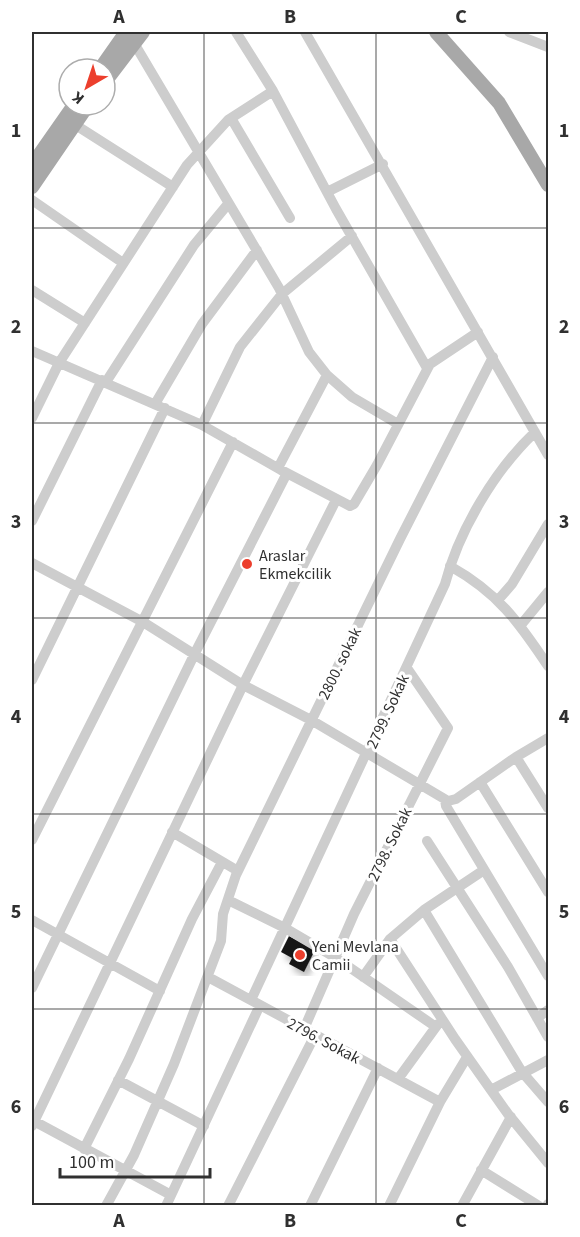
<svg xmlns="http://www.w3.org/2000/svg" width="580" height="1237" font-family="'Source Sans 3',sans-serif">
<style>
.building{fill:#171717;filter:url(#shadow)}
.lines{fill:none;stroke-linecap:round;stroke-linejoin:round}
.minor{stroke:#cdcdcd;stroke-width:10}
.major{stroke:#a8a8a8;stroke-width:14}
.grid{fill:none;stroke:#303030;stroke-width:1.5;stroke-opacity:0.55}
.poi-dot{fill:#ec3f2d;stroke:#fff;stroke-width:2}
.labels{text-anchor:middle;stroke-width:6;stroke-linejoin:round;paint-order:stroke}
.poi-label{font-size:16px;fill:#303030;stroke:#fff;text-anchor:start}
.street-label{font-size:16px;fill:#303030;stroke:#fff}
.neatline{fill:none;stroke:#303030;stroke-width:2}
.grid-label{font-size:20px;text-anchor:middle;font-weight:bold;fill:#303030}
</style>
<defs>
<filter id="shadow"><feDropShadow dx="3.5" dy="6" stdDeviation="3" flood-color="#0004"/></filter>
</defs>
<rect width="100%" height="100%" fill="#fff"/>
<!-- building -->
<path class="building" d="M289 936 315 950 304 972 289 964 292 958 281 952Z"/>
<g class="lines">
<!-- minor -->
<path class="minor" d="M236 32 273 91 336 209 427 368
M305 32 548 455
M509 32 548 47
M134 43 279 288 309 352 327 375 352 397 398 424
M231 118 290 218
M74 124 173 187
M327 192 383 164
M32 200 123 263
M32 290 85 323
M32 351 202 425 281 470 350 506 354 504 377 465 430 364 478 332
M106 382 194 245 228 204
M155 404 202 324 257 250
M32 418 59 363 187 165 228 120 273 91
M202 425 240 347 282 294 352 236
M278 468 327 375
M32 521 102 380
M32 563 143 622 243 685 311 720 448 801 456 799 516 757 548 738
M450 566C498 593 518 621 548 666
M498 600 512 584 548 524
M520 626 548 592
M32 680 165 408
M516 757 548 808
M480 782 548 892
M445 800 446 806 548 976
M172 832 238 871
M32 840 233 442
M427 841 508 967 548 1037
M228 900 285 928 336 958 436 1027
M424 910 522 1072 548 1102
M32 920 160 991
M390 939 455 1039 508 1114 548 1163
M208 977 440 1102
M363 977 390 939 424 910 484 870
M32 988 195 653 287 473
M251 1000 445 584C459 530 495 470 535 432
M537 1018 548 1010
M304 1029 354 914 448 728 407 668
M398 1079 438 1024
M118 1080 204 1126
M491 1090 548 1060
M32 1120 171 1195
M32 1126 243 685 336 500
M84 1149 129 1059 192 919 222 862
M481 1170 539 1206
M106 1206 134 1155 174 1064 221 941 223 914 236 875 400 539 493 357
M166 1206 260 1005
M228 1206 315 1035
M310 1206 378 1068
M389 1206 440 1102 467 1057
M462 1206 511 1117
M547 1206 548 1204"/>
<!-- major -->
<path class="major" d="M436 32 499 103 548 185
M100 69 126 32
M105 82 143 32
M32 165 74 105
M32 187 88 105"/>
</g>
<!-- grid -->
<path class="grid" d="M204 32V1206M376 32V1206M32 228H548M32 423H548M32 618H548M32 814H548M32 1009H548"/>
<!-- markers -->
<g class="poi-dot">
<circle cx="247" cy="564" r="6"/>
<circle cx="300" cy="955" r="6"/>
</g>
<g class="labels">
<!-- poi labels -->
<g class="poi-label">
<text x="259" y="561">Araslar<tspan x="259" dy="18">Ekmekcilik</tspan></text>
<text x="312" y="952">Yeni Mevlana<tspan x="312" dy="18">Camii</tspan></text>
</g>
<!-- street labels -->
<g class="street-label">
<text transform="translate(339 663) rotate(-64)" y="6">2800. sokak</text>
<text transform="translate(387 711) rotate(-65)" y="6">2799. Sokak</text>
<text transform="translate(389 844) rotate(-64)" y="6">2798. Sokak</text>
<text transform="translate(324 1040) rotate(28)" y="6">2796. Sokak</text>
</g>
</g>
<!-- border -->
<rect width="580" height="1237" fill="none" stroke="#ffffff" stroke-width="66"/>
<!-- north arrow -->
<g transform="translate(87 87) rotate(219)"><circle r="28" fill="#ffffff" stroke="#acacac" stroke-width="1.5"/>
<path d="M0-4.5L10 22L0 15L-10 22Z" fill="#ec3f2d"/>
<text y="-9" font-size="16" font-weight="bold" text-anchor="middle" fill="#303030">K</text>
</g>
<!-- scale -->
<path d="M60 1168v9h150v-9" fill="none" stroke="#303030" stroke-width="3"/>
<text x="69" y="1168" font-size="18" fill="#303030" stroke="#ffffff" stroke-width="4.5" paint-order="stroke">100 m</text>
<rect x="33" y="33" width="514" height="1171" class="neatline"/>
<g class="grid-label">
<text x="119" y="23">A</text>
<text x="290" y="23">B</text>
<text x="461" y="23">C</text>
<text x="16" y="137">1</text>
<text x="564" y="137">1</text>
<text x="16" y="333">2</text>
<text x="564" y="333">2</text>
<text x="16" y="528">3</text>
<text x="564" y="528">3</text>
<text x="16" y="723">4</text>
<text x="564" y="723">4</text>
<text x="16" y="918">5</text>
<text x="564" y="918">5</text>
<text x="16" y="1113">6</text>
<text x="564" y="1113">6</text>
<text x="119" y="1227">A</text>
<text x="290" y="1227">B</text>
<text x="461" y="1227">C</text>
</g>
</svg>
